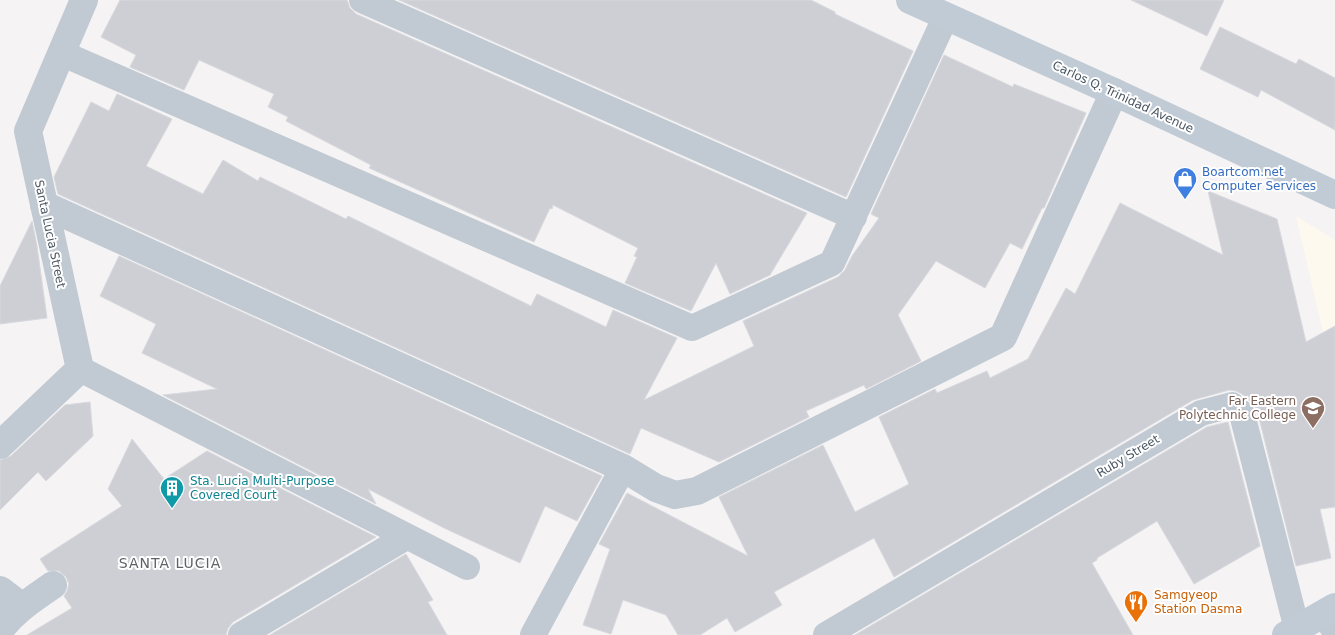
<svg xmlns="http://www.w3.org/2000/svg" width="1335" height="635" font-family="'DejaVu Sans',sans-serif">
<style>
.commercial{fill:#fdf9ef}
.building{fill:#cdcfd5;stroke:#d7d9de}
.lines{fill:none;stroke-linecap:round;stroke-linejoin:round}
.service{stroke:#c1cad2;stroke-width:18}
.pedestrian{stroke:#c1cad2;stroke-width:26}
.minor{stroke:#c1cad2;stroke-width:28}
.tertiary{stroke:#c1cad2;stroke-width:28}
.secondary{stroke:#c1cbd6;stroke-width:28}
.labels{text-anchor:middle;stroke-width:4;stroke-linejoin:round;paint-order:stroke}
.street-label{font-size:12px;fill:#4a5661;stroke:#fff}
.shop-label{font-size:12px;fill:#366cbe;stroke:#fff;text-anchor:start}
.education-label{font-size:12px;fill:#785e54;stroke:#fff;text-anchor:end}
.culture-label{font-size:12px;fill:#0d838f;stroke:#fff;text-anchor:start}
.food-label{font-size:12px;fill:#c56008;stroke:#fff;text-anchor:start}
.neighbourhood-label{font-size:14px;letter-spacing:1px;fill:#5f6368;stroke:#fff}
</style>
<rect width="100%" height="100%" fill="#f5f3f3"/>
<!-- commercial -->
<path class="commercial" d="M1296 216 1335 240V388L1323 333Z"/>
<!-- building -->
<path class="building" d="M120 0H347L350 8 356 14 807 213 770 275 730 294 716 263 691 311 625 283 637 257 634 256 638 248 553 205 552 209 550 208 534 242 369 168 371 165 286 121 288 117 268 107 274 94 199 60 184 90 130 67 136 55 101 37Z
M399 0H811L835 12V14L913 51 846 197Z
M1131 0H1224L1207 36Z
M1220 27 1296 64 1299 59 1335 78V130L1261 90 1258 97 1200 69Z
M944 55 1013 87 1014 84 1086 113 1044 208H1042L1022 249 1010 243 985 288 936 261 898 315 921 361 866 389 864 385 806 411 809 417 719 462 641 428 630 454 58 194 54 177 91 102 109 111 117 94 172 119 146 166 203 194 223 160 258 181 260 177 346 219 348 216 531 306 537 294 606 327 613 310 677 338 644 400 754 346 743 321 838 277 845 270 852 256 879 218 871 214Z
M1208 191 1277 219 1306 342 1335 326V507L1320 509 1331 558 1296 566 1257 410 1252 403 1242 394 1236 391 1229 390 1193 400 894 577 874 538 774 592 782 605 735 632 727 618 700 635H678L666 615 623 600 611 634 583 625 610 549 599 544 627 493 748 556 719 497 823 445 855 512 909 484 879 417 935 389 937 393 987 371 990 378 1028 359 1066 288 1075 294 1120 203 1223 255Z
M32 221 37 246 47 318 0 324V286Z
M119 256 602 476 577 521 545 506 520 563 444 528 368 489 376 504 163 395 217 389 142 353 156 324 100 296Z
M90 402 93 436 46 481 38 472 0 510V460L11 456 65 405Z
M1228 422 1260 546 1194 584 1157 521 1097 558V560L1092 563 1133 635H855L1207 427Z
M132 439 164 479 207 451 376 537 233 622 228 628 226 635H27L72 608 64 596 67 591 69 584 66 577 59 571H48L40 559 122 506 108 489Z
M406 554 433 600 428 602 447 635H270Z"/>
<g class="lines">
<!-- service -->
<path class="service" d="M1321 615 1332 635"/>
<!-- pedestrian -->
<path class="pedestrian" d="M362 0 854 217
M61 53 692 328 832 263 946 16
M80 369 467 567
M241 635 406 537
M533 635 623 468
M826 635 1201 413 1232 405 1242 414 1297 629"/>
<!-- minor -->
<path class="minor" d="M44 205 623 468 656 488 675 495 697 491 1003 337 1114 92
M0 590 21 606
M0 630C15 610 33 599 53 585"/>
<!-- tertiary -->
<path class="tertiary" d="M0 445 80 369 28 131 84 0"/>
<!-- secondary -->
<path class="secondary" d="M910 0 1114 92 1335 195
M1286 635 1335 607"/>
</g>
<!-- icons -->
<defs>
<g id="shop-pin" transform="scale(1.25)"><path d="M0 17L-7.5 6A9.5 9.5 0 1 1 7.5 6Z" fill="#3f7fe0" stroke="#fff"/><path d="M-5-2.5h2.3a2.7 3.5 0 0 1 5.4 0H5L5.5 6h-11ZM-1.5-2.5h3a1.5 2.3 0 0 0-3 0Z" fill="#fff"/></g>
<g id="university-pin" transform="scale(1.25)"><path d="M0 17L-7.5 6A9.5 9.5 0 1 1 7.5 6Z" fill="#8d6e63" stroke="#fff"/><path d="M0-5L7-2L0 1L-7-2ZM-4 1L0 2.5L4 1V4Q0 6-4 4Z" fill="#fff"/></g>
<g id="building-pin" transform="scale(1.25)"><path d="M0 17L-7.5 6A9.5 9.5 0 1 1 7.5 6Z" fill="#0f9aa8" stroke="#fff"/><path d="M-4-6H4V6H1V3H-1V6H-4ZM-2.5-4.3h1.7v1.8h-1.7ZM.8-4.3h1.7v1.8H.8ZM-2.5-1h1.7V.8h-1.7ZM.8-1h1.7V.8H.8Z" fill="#fff"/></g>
<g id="restaurant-pin" transform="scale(1.25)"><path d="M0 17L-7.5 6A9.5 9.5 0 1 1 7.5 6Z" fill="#e8710a" stroke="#fff"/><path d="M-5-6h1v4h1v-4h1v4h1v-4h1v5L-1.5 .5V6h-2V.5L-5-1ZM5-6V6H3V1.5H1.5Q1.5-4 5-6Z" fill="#fff"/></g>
</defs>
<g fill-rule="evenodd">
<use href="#shop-pin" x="1185" y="179"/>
<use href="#university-pin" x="1313" y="408"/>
<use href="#building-pin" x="172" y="488"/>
<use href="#restaurant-pin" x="1136" y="602"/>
</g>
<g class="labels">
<!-- street labels -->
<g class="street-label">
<text transform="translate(1123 97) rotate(25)" y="4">Carlos Q. Trinidad Avenue</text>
<text transform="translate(50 234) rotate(78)" y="4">Santa Lucia Street</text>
<text transform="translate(1128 456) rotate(-31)" y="4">Ruby Street</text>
</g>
<!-- shop labels -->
<g class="shop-label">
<text x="1202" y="176">Boartcom.net<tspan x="1202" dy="14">Computer Services</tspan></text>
</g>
<!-- education labels -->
<g class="education-label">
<text x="1296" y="405">Far Eastern<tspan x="1296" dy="14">Polytechnic College</tspan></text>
</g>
<!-- culture labels -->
<g class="culture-label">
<text x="190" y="485">Sta. Lucia Multi-Purpose<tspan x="190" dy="14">Covered Court</tspan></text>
</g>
<!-- food labels -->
<g class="food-label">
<text x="1154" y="599">Samgyeop<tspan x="1154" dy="14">Station Dasma</tspan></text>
</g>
<!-- neighbourhood labels -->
<g class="neighbourhood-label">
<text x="170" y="568">SANTA LUCIA</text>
</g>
</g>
</svg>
